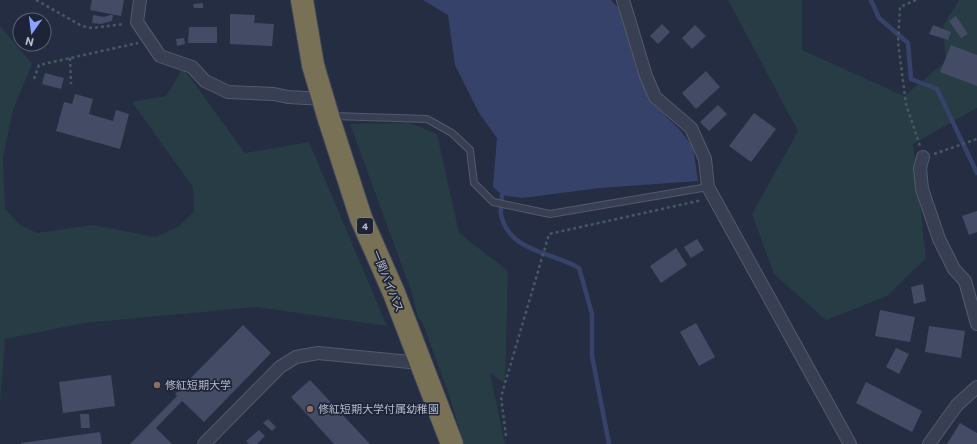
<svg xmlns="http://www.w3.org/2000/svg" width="977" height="444" font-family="Commissioner,'Noto Sans JP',sans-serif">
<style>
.green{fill:#273c44}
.water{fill:#364269}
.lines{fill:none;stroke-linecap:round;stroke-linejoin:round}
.stream{stroke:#364269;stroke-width:4.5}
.building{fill:#444c65}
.lane-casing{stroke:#545a6d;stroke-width:8}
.street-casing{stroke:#545a6d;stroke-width:14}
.highway-casing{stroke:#41475a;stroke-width:24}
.path{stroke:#455960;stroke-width:2.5;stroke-dasharray:3 3;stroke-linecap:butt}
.lane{stroke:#393f53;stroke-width:6}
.street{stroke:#393f53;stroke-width:12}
.highway{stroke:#797156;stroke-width:22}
.education-dot{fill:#8d6e63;stroke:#1e2438;stroke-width:1.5}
.labels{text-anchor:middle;stroke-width:3.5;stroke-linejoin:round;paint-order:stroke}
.shield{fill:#1e2438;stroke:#888ea0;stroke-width:1}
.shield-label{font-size:10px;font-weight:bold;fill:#b6bbcc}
.street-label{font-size:11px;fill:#b6bbcc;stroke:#1e2438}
.poi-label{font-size:11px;fill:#b6bbcc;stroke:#1e2438;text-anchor:start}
</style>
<rect width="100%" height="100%" fill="#252d43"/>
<!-- green -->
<path class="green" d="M728 0H802V50L904 96 946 61 943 26 959 0H977V108L913 144 926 258 887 296 826 320 774 274 752 214 798 131Z
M0 26 32 64 13 110 3 158 5 209 20 225 37 233 93 225 155 237 178 227 194 212 193 187 132 102 166 96 183 68 245 153 309 142 387 326 257 307 84 323 5 339 0 404Z
M410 123 437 134 459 233 508 271 505 384 490 373 505 444H464L450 398 422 321 418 318 413 296 350 124Z"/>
<!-- water -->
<path class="water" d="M423 0H611L624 14 648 99 680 130 693 147 698 181 600 188 522 198 502 195 493 187 497 138 479 113 455 65 448 15Z"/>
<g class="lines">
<!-- stream -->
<path class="stream" d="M871 0 879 18 908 43 911 79 937 89 977 173
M502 195C502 201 500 208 501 214 508 252 552 252 579 268L592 314V356L609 444"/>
</g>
<!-- building -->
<path class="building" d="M92 0H124L121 16 90 10Z
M203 3V8H194L193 4Z
M230 14 255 15 254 23 274 24 272 46 230 44Z
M93 15 104 17 110 15H113L112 21 101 24 92 23Z
M956 16 968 34 961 38 949 21Z
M662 24 670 32 658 44 650 36Z
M695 25 706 36 692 49 682 38Z
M933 25 951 32 948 40 929 34Z
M189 27H217V43H188Z
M184 38 185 44 177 46 176 39Z
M951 45 977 55V86L940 72Z
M706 71 720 87 696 109 682 93Z
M45 73 64 78 61 89 42 84Z
M75 94 93 99 89 114 113 121 116 110 129 114 120 149 56 131 64 102 72 104Z
M718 105 727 114 709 131 700 122Z
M754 113 776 129 751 162 729 146Z
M977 211V232L969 235 962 216Z
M697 239 704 250 691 258 684 247Z
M676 248 687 265 661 283 650 266Z
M923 284 926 301 914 304 911 287Z
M880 310 915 317 910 342 875 336Z
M696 323 715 357 699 366 680 332Z
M243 325 271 353 204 422 182 401 156 428 172 444H130L177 396 175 394Z
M929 326 965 331 961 358 925 352Z
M896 348 909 354 899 374 886 367Z
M111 375 115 406 63 413 59 382Z
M310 380 370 444H334L291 397Z
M866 382 922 411 912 432 856 403Z
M80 414H89L90 428H81Z
M268 419 276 427 272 431 263 423Z
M960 423 977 433V444H947Z
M259 430 265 436 257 444H249L246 441Z
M100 432 102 444H21V443Z"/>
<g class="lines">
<!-- lane casing -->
<g class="lane-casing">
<path id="lane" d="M333 116 427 119 452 133 470 150 474 183 493 202 550 214 708 187"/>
</g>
<!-- street casing -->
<g class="street-casing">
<path id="street" d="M140 0 137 22 160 56 192 67 205 81 228 92 274 94 288 97 323 99
M623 0 646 76 655 97 691 128 705 159 708 187 850 444
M923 157 920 168 922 189 939 239 954 269 965 281 977 324
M204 444 280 367 296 357 318 353 420 363
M929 444 957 405 977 387"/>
</g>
<!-- highway casing -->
<g class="highway-casing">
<path id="highway" d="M302 0 313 65 328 116 361 218 394 293 452 444"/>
</g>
<!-- path -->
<path class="path" d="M36 0 82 26 92 28 124 24
M916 0 900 7 898 42 906 104 920 146
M70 58 71 84
M34 79 39 65 138 43
M934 154 977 139
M506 436 501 397 549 234 698 201 700 198"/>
<!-- lane -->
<use href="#lane" class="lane"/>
<!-- street -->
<use href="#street" class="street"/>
<!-- highway -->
<use href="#highway" class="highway"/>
</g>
<!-- markers -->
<g class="education-dot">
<circle cx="157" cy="385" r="4"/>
<circle cx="310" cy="409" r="4"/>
</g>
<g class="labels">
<!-- shield labels -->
<rect class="shield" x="357" y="218" width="16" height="16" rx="3"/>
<g class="shield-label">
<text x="365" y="230">4</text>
</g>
<!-- street labels -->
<g class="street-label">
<text transform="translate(388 281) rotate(68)" y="4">一関バイパス</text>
</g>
<!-- poi labels -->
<g class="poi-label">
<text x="165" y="389">修紅短期大学</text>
<text x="318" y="413">修紅短期大学付属幼稚園</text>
</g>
</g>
<!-- north arrow -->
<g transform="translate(32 32) rotate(194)"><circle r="19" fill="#1e2438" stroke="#5b6073"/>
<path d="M0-3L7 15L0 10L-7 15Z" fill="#8aa3fe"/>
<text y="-6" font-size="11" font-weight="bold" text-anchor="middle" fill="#b6bbcc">N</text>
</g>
</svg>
